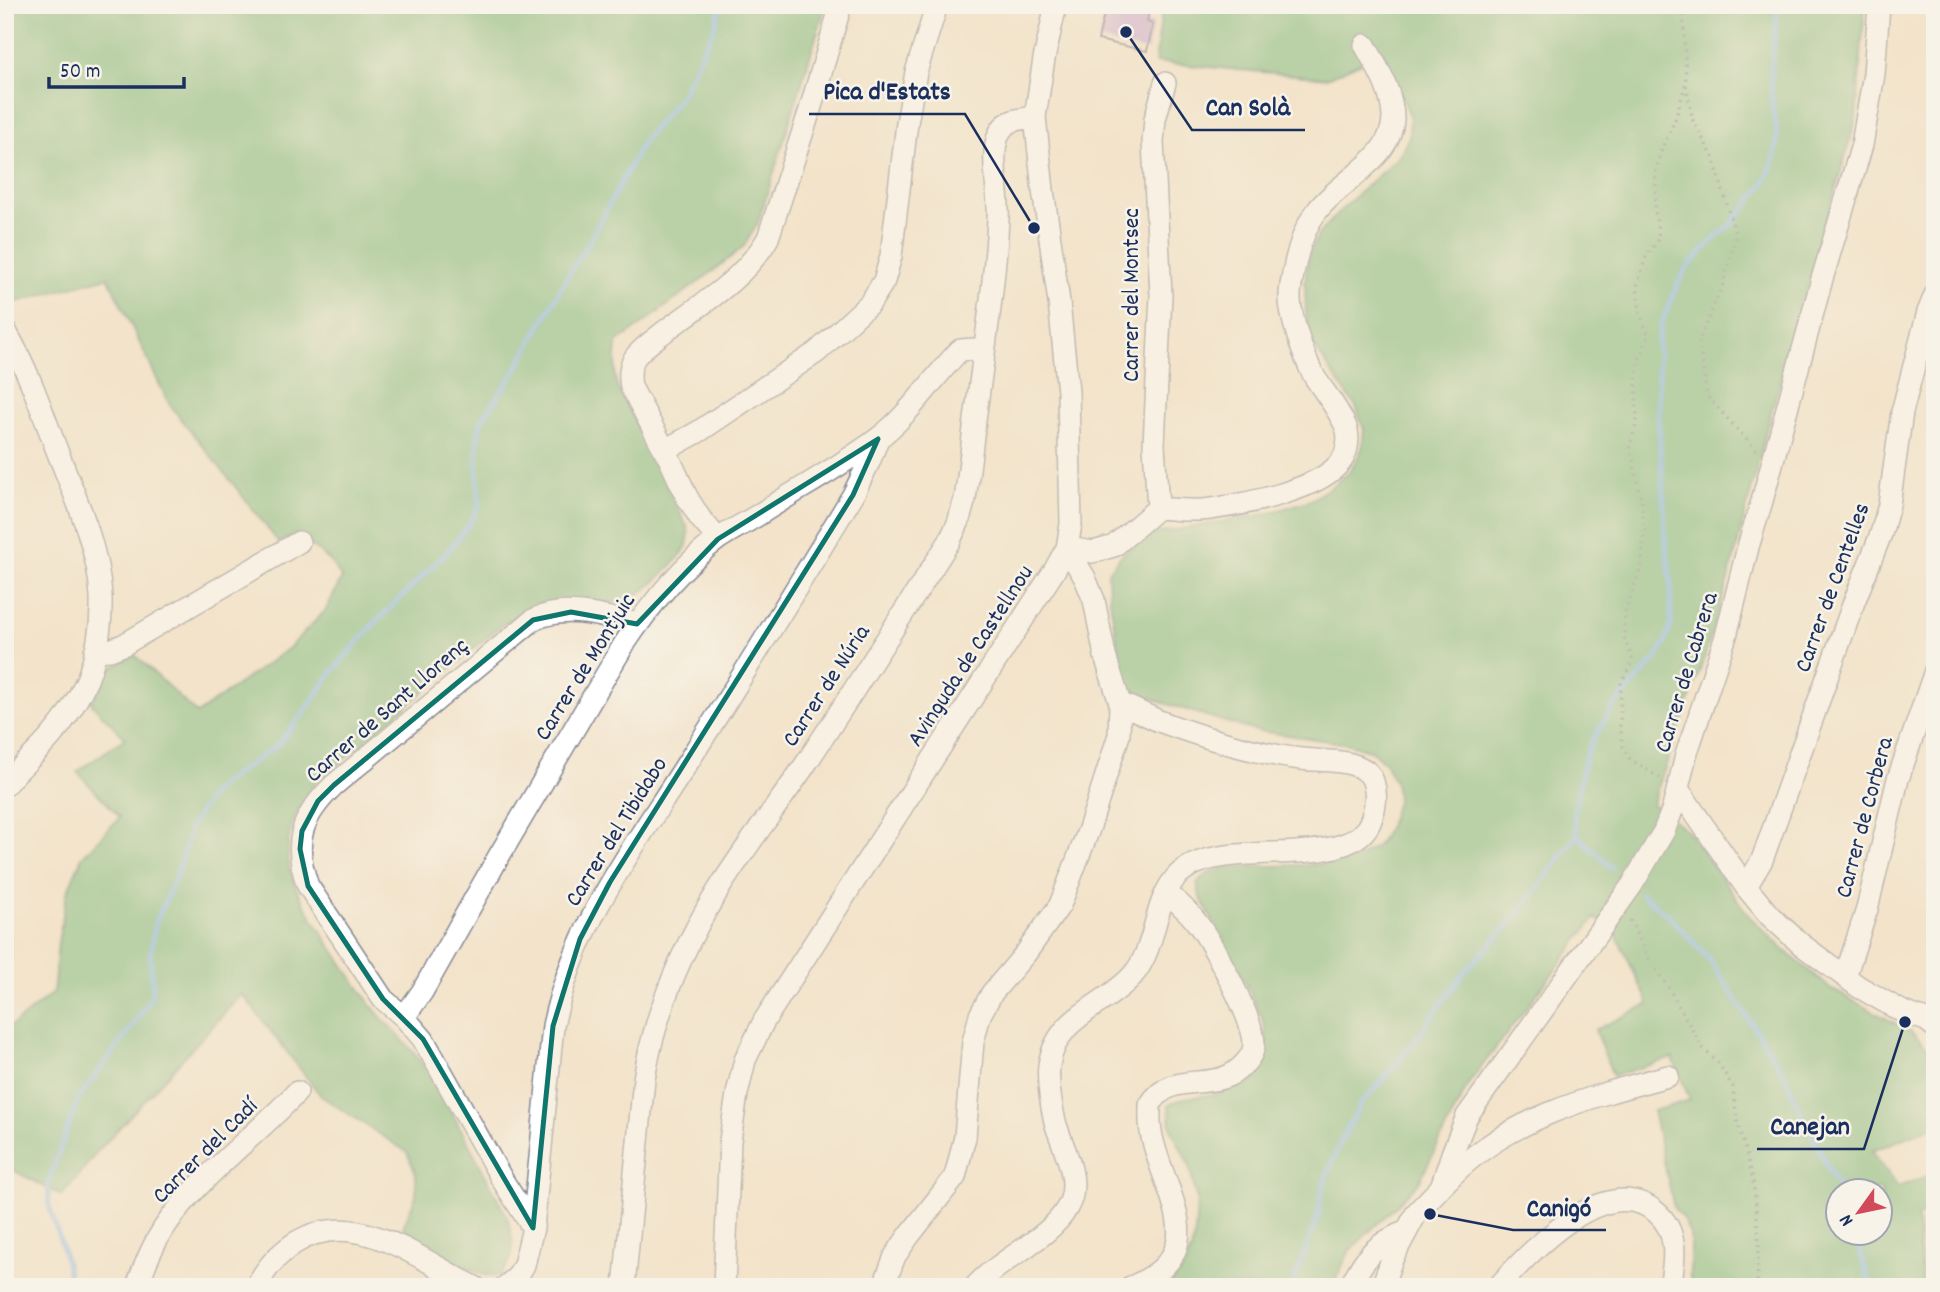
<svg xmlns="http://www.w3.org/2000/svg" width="1940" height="1292" font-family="Dekko,sans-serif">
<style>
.forest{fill:#76b97d;stroke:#48746e;stroke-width:2;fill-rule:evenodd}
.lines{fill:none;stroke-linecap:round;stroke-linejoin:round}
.stream{stroke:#79b5eb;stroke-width:5}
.building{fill:#be95d3}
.minor-casing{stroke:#878994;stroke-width:24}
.path{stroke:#878994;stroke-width:3.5;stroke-dasharray:2 5;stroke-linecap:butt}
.minor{stroke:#fff;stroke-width:21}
.marked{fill:none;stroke:#0f766e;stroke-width:5;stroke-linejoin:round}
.labels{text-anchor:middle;stroke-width:5;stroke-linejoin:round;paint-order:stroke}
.street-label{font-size:24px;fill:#1b2f5e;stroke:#f7f3e8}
.leader{fill:none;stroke:#1b2f5e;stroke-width:2.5}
.callout-dot{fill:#1b2f5e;stroke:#f7f3e8;stroke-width:2.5}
.callout-label{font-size:26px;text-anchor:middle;font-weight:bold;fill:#1b2f5e;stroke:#f7f3e8;stroke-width:5;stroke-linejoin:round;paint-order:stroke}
</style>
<rect width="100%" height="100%" fill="#f7f3e8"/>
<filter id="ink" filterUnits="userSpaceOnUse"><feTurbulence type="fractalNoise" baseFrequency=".0143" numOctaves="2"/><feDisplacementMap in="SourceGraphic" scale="14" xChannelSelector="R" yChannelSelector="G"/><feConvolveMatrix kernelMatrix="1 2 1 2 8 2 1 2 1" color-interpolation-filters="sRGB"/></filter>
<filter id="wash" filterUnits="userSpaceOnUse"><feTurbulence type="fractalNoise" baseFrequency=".00686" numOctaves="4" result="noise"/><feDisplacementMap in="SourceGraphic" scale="28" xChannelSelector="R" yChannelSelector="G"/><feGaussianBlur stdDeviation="1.57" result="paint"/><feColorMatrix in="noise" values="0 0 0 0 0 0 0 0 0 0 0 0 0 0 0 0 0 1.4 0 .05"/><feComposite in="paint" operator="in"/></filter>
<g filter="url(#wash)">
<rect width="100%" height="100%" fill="#f3e3ca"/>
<!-- forest -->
<path class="forest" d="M5 5H826L758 223 744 246 720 266 617 343 615 376 617 386 688 529C690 548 683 553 671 566 650 588 629 606 597 603 579 601 562 599 544 603 526 608 511 619 497 629L313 786C267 851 291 886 330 945 346 968 361 993 379 1015 394 1032 412 1047 424 1067 455 1114 480 1166 507 1216 514 1242 518 1251 502 1274 498 1275 494 1276 491 1276 469 1275 421 1240 403 1227L416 1196V1174L407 1152 321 1096 242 994 98 1151 62 1196 5 1166V1031L53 993 58 942 67 893 82 857 120 817 77 772 125 738 91 703 108 671 134 654 197 714 289 648 326 610 342 578 329 560 296 534 279 543 226 475 169 404 108 277 10 304 5 262Z
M1163 5H1865L1856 119 1767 427 1733 563 1703 662 1652 804 1687 830 1750 917 1784 950 1831 989 1912 1032 1926 1046 1935 1068V1126L1872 1151 1898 1187 1935 1173V1213L1917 1217 1923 1287H1690V1234L1683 1219 1674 1208 1653 1111 1690 1100 1673 1058 1613 1076 1595 1030 1649 1004 1615 932 1595 918 1469 1083 1419 1182 1397 1205 1350 1250 1332 1287H1165L1181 1272 1191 1251 1195 1233 1197 1200 1189 1165 1171 1128 1169 1105 1184 1098 1218 1094 1248 1083 1257 1075 1266 1060 1267 1046 1264 1023 1246 984 1200 897 1197 883 1209 873 1228 867 1306 865 1336 863 1358 858 1378 845 1389 826 1397 800 1395 783 1386 764 1372 751 1349 744 1252 730 1167 704 1136 692 1124 681 1109 595 1108 572 1124 552 1153 534 1266 514 1311 500 1335 484 1351 470 1362 449 1364 430 1356 407 1311 342 1306 315 1305 284 1309 254 1318 235 1340 211 1400 155 1409 137 1410 116 1383 52 1327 78 1155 62ZM1839 1190H1881V1232H1839Z"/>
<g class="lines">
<!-- stream -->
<path class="stream" d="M1612 868 1577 835 1574 813 1585 758 1593 739 1614 706 1655 660 1665 643 1671 624V583L1666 544 1659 426 1658 341 1662 322 1677 286 1686 269 1715 238 1730 226 1754 197 1765 182 1773 163 1777 145 1776 125 1772 106 1771 68 1778 5
M1641 893 1670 917 1710 960 1786 1077 1803 1117 1839 1190
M1854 1232 1871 1287
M71 1287 64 1253 49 1205 48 1183 78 1099 135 1023 151 997 153 988 150 956 155 924 177 874 192 824 213 792 227 780 276 746 301 717 333 671 373 625 446 553 471 522 479 504 477 465V444L481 421 514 373 569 274 590 240 644 140 680 97 713 31 721 5
M1292 1287 1319 1213 1321 1195 1326 1177 1341 1141 1361 1104 1389 1073 1424 1029 1434 1013 1468 968 1511 923 1577 835"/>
</g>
<g id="blocks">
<!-- building -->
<path class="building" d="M1106 5H1150L1147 22 1153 24 1147 51 1098 40Z"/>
</g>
</g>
<g filter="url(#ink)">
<use href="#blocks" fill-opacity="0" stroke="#878994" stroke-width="2"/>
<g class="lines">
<!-- minor casing -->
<g class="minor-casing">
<path id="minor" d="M5 330C27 367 41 408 56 448 74 494 98 545 101 596 102 623 97 654 87 680 78 699 67 718 53 734 38 752 20 767 5 785
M665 450 698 432 817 352 870 303 884 281 891 256 907 123 916 72 937 5
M1158 508 1154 445 1161 295 1153 142 1155 119 1165 83
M718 539 700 518 687 497 670 460 631 387C629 375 629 365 636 356 645 345 658 337 669 328 705 302 746 277 768 238L809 113 841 5
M1067 548 1093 552 1114 546 1158 508C1175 509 1193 512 1211 509 1245 504 1322 490 1342 460 1348 451 1350 435 1345 425 1337 407 1324 392 1314 376 1304 357 1289 316 1290 295 1290 288 1292 281 1293 274 1297 252 1303 229 1317 211 1339 181 1391 160 1393 119 1393 92 1377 67 1365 45
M95 651 110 650 123 645 299 542
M1678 789 1746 887 1770 916 1802 945 1859 987 1903 1012 1926 1020 1935 1027
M1746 887 1762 860 1854 602 1881 534 1889 505 1902 412 1928 312 1935 295
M1845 977 1867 909 1898 779 1935 671
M404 1017 422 992 499 856 623 646C648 608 681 566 718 539 730 531 743 524 755 517 795 491 838 468 876 440 909 416 932 379 960 350L974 349 983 359
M1445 1183C1502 1120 1589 1097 1668 1076
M533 1228 503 1181 423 1039 404 1017 383 999 308 886C292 842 301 817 334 785L533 620C566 604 604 617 638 624
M137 1287C144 1266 152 1246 164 1228 198 1177 255 1137 297 1092
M256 1287C266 1268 277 1255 295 1243 356 1205 420 1261 475 1287
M505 1287 517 1277 524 1265 533 1228 553 1026C575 922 633 849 688 762 744 674 799 584 853 495L870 460 878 439
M624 1287 644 1079C655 1012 682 949 717 892 744 848 776 808 805 765 854 691 901 616 949 542L958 523 965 499C970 466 973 432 978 398 986 338 995 279 998 219 1000 195 989 155 999 134 1005 119 1021 119 1035 117
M724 1287 730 1141 737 1094 745 1060 764 1021 1054 571 1067 548 1071 524 1068 392 1059 302 1043 190 1035 117 1044 59 1056 5
M886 1287 887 1277 895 1256 908 1237 955 1177 965 1137 973 1042 980 1015 992 993 1026 953 1060 905 1089 829 1119 735 1120 703 1105 656 1094 600 1085 578 1067 548
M975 1287C999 1259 1050 1239 1067 1208 1083 1181 1063 1149 1055 1122 1051 1104 1047 1083 1049 1065 1057 1015 1105 1007 1133 975 1158 946 1152 901 1179 874 1222 833 1355 877 1372 817 1376 805 1377 793 1373 781 1365 757 1322 762 1301 759 1252 753 1205 738 1159 721 1146 715 1133 709 1120 703
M1131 1287C1215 1252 1165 1197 1152 1137 1149 1126 1150 1115 1150 1105 1169 1073 1202 1088 1228 1076 1239 1071 1254 1057 1254 1044 1254 1020 1210 938 1194 919 1186 909 1176 901 1167 893
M1350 1287C1364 1257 1376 1243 1407 1231
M1382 1287 1392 1259 1417 1212 1441 1187 1452 1154 1467 1116 1632 885 1664 831 1673 808 1686 755 1726 636 1748 547 1762 501 1822 279 1862 145 1874 74 1879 5
M1498 1287C1530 1252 1605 1170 1656 1212 1679 1231 1675 1260 1670 1287"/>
</g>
<!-- path -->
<path class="path" d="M1686 85 1693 121 1713 157 1736 235 1723 284 1699 341 1707 396 1757 451
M1660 778 1630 759 1623 747 1620 725 1621 684 1633 660 1624 638 1625 613 1642 563 1644 531 1642 503 1630 446 1637 422 1636 380 1640 357 1649 335 1640 314 1637 286 1646 257 1659 238 1655 211 1656 170 1662 148 1675 120 1686 83 1683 5
M1630 920 1651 963 1668 987 1702 1047 1719 1064 1733 1087 1737 1120 1752 1174 1756 1204 1759 1244 1757 1287"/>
<!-- minor -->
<use href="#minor" class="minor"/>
</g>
</g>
<!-- marked area -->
<path d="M0 0H1940V1292H0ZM878 439 853 495 610 882 580 939 553 1026 533 1228 423 1039 383 999 308 886 300 849 302 831 318 801 334 785 533 620 571 612 637 624 718 539Z" fill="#f3e3ca" fill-opacity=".55" fill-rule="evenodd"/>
<path class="marked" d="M878 439 853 495 610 882 580 939 553 1026 533 1228 423 1039 383 999 308 886 300 849 302 831 318 801 334 785 533 620 571 612 637 624 718 539Z"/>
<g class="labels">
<!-- street labels -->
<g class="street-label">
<text transform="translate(1130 295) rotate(-90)" y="8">Carrer del Montsec</text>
<text transform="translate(1831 587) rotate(-70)" y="8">Carrer de Centelles</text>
<text transform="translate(969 655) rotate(-57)" y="8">Avinguda de Castellnou</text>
<text transform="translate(584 666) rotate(-58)" y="8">Carrer de Montjuic</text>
<text transform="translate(1685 672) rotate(-73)" y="8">Carrer de Cabrera</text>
<text transform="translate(825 685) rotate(-57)" y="8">Carrer de Núria</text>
<text transform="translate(386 709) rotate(-41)" y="8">Carrer de Sant Llorenç</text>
<text transform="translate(1863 817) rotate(-75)" y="8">Carrer de Corbera</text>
<text transform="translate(615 831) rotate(-58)" y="8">Carrer del Tibidabo</text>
<text transform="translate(204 1150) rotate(-45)" y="8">Carrer del Cadí</text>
</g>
</g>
<!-- callouts -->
<path class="leader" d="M1034 228L965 114H809M1126 32L1192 130H1305M1905 1022L1864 1149H1757M1430 1214L1513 1230H1606"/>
<g class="callout-dot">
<circle cx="1034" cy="228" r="7"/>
<circle cx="1126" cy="32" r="7"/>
<circle cx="1905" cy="1022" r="7"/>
<circle cx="1430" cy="1214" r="7"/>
</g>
<g class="callout-label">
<text x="887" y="99">Pica d'Estats</text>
<text x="1248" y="115">Can Solà</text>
<text x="1810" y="1134">Canejan</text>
<text x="1559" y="1216">Canigó</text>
</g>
<!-- margin -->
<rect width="1940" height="1292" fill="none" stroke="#f7f3e8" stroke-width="28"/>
<!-- north arrow -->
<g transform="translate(1859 1212) rotate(237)"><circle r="33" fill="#f7f3e8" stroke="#9fa5b1" stroke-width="2"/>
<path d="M0-5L12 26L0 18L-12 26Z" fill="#d1495b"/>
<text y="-10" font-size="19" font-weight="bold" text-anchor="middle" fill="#1b2f5e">N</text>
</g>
<!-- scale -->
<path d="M49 77v10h135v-10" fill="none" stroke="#1b2f5e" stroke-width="3.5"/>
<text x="60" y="77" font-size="21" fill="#1b2f5e" stroke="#f7f3e8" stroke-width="5" paint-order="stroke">50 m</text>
</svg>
